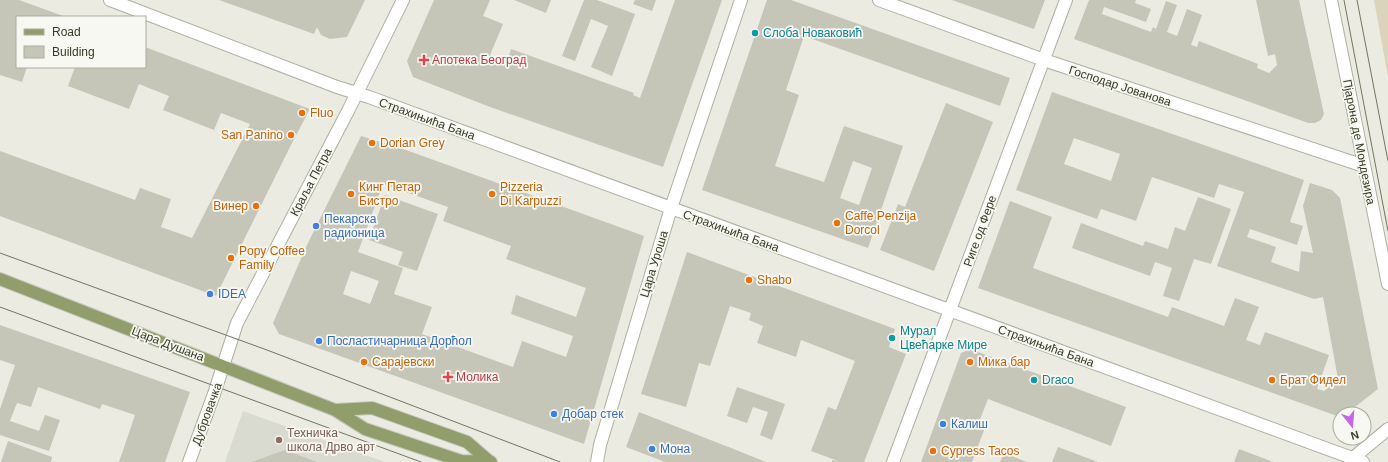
<svg xmlns="http://www.w3.org/2000/svg" width="1388" height="462" font-family="Helvetica,sans-serif">
<style>
.built{fill:#dadbd0}
.green{fill:#dad4bd}
.building{fill:#c5c6b8;fill-rule:evenodd}
.lines{fill:none;stroke-linecap:round;stroke-linejoin:round}
.minor-casing{stroke:#adafa1;stroke-width:14}
.major-casing{stroke:#c6c8c2;stroke-width:14}
.minor{stroke:#fff;stroke-width:12}
.major{stroke:#919d6a;stroke-width:12}
.tram{stroke:#71765e;stroke-width:1}
.culture-dot{fill:#0f9aa8;stroke:#f8f8f2;stroke-width:1.5}
.health-dot{fill:#e0444e;stroke:#f8f8f2;stroke-width:1.5}
.food-dot{fill:#e8710a;stroke:#f8f8f2;stroke-width:1.5}
.shop-dot{fill:#3f7fe0;stroke:#f8f8f2;stroke-width:1.5}
.education-dot{fill:#8d6e63;stroke:#f8f8f2;stroke-width:1.5}
.labels{text-anchor:middle;stroke-width:3.5;stroke-linejoin:round;paint-order:stroke}
.culture-label{font-size:12px;fill:#0d838f;stroke:#f8f8f2;text-anchor:start}
.health-label{font-size:12px;fill:#be3a42;stroke:#f8f8f2;text-anchor:start}
.street-label{font-size:12px;fill:#353b24;stroke:#f8f8f2}
.food-label{font-size:12px;fill:#c56008;stroke:#f8f8f2;text-anchor:start}
.shop-label{font-size:12px;fill:#366cbe;stroke:#f8f8f2;text-anchor:start}
.education-label{font-size:12px;fill:#785e54;stroke:#f8f8f2;text-anchor:start}
</style>
<rect width="100%" height="100%" fill="#ebebe2"/>
<!-- built -->
<path class="built" d="M243 411 385 462H225Z"/>
<!-- green -->
<path class="green" d="M1374 0H1388V77Z"/>
<!-- building -->
<path class="building" d="M0 0H19L66 17H17V67H27L22 82 0 75Z
M219 0H365L347 37 330 39 321 35 317 27 314 34Z
M434 0H490L483 16 503 24 490 55 507 62 511 49 634 93 633 95 640 98 675 0H722L663 167 490 107 413 77 407 61Z
M514 0H551L546 13Z
M584 0H597L635 14 612 76 591 67 608 26 591 19 575 61 562 56Z
M635 0H656L652 11 633 4Z
M767 0H791L1010 78 1000 106 804 36 786 90 799 95 775 166 824 182 844 126 903 146 868 248 702 190ZM853 161 872 168 859 205 840 198Z
M952 0H1045L1034 29Z
M1089 0H1136L1135 3 1151 9 1146 22 1104 7 1102 14 1151 32 1153 27 1156 29 1166 1 1177 5 1167 32 1177 36 1187 9 1202 15 1191 45 1197 47 1199 41 1258 64 1257 68 1269 73 1277 65 1275 54 1268 56 1256 0H1299L1324 114 1321 120 1315 123H1308L1074 39Z
M145 47 310 109 293 141 216 296 0 216V151L135 200 140 188 171 199 161 227 192 238 250 124 221 113 214 130 163 110 169 96 139 84 129 109 68 86 75 67H145Z
M1052 92 1304 180 1290 222 1303 226 1297 245 1250 229 1247 237 1276 247 1271 262 1299 272 1301 251 1313 253 1303 206 1310 183 1332 190 1340 198 1378 389 1346 414H1340V417L978 288 1010 201 1052 217 1033 268 1168 317 1172 307 1224 326 1235 298 1259 307 1246 340 1260 345 1265 332 1329 355 1317 389 1324 391 1338 379 1323 297 1314 299 1217 266 1244 192 1219 184 1214 198 1152 177 1136 221 1101 209 1097 219 1016 190ZM1074 138 1120 154 1111 181 1064 164Z
M946 103 993 122 934 271 880 250 898 204 905 207Z
M361 136 406 150 644 236 584 444 279 334 273 323 307 245ZM383 184 448 207 443 221 511 246 506 259 586 288 576 317 516 295 511 314 573 336 566 357 522 341 513 367 422 334 432 307 394 294 403 268 358 252ZM351 271 379 281 370 304 343 294Z
M385 195 438 214 417 271 398 265 403 252 369 240Z
M1198 197 1231 209 1211 264 1194 259 1179 301 1163 296 1172 268 1155 262 1150 276 1072 248 1081 223 1143 246 1145 241 1168 249 1175 227 1185 231Z
M687 252 895 329 889 347 906 354 864 462H832V460L838 461 811 451 828 407 836 410 855 361 801 340 796 357 757 343 763 326 749 320 751 313 730 306 710 366 699 363 686 407 641 394Z
M0 325 190 392 165 462H119L135 415 102 404 100 409 38 387 31 407 17 403 10 421 39 431 45 415 60 420 49 451 0 435V409L15 365 0 360Z
M970 349 1126 407 1111 446 988 399 979 422 986 425 972 462H921L961 353Z
M737 387 785 404 772 440 760 435 768 412 753 407 747 423 727 416Z
M639 412 731 448 766 462H665L634 450 626 447Z
M8 441 52 457 51 462H1Z
M1058 447 1098 462H1052Z
M1239 449 1273 462H1234Z
M285 450 317 462H251Z
M1004 453 1027 462H1000Z"/>
<g class="lines">
<!-- minor casing -->
<g class="minor-casing">
<path id="minor" d="M110 0 337 87 369 97 1363 462
M879 0 1044 60 1364 166
M1331 0 1388 284
M1353 458 1388 429
M189 462 214 394 237 323 348 111 403 0
M597 462 600 445 671 208 741 0
M893 462 1066 0"/>
</g>
<!-- major casing -->
<g class="major-casing">
<path id="major" d="M0 279 335 410 365 429 461 461 491 462
M335 410 372 408 467 442 489 461"/>
</g>
<!-- minor -->
<use href="#minor" class="minor"/>
<!-- major -->
<use href="#major" class="major"/>
<!-- tram -->
<path class="tram" d="M1344 0 1388 231
M1357 0 1388 161
M0 253 267 350 560 462
M0 307 421 462"/>
</g>
<!-- markers -->
<g class="culture-dot">
<circle cx="755" cy="33" r="4"/>
<circle cx="892" cy="338" r="4"/>
<circle cx="1034" cy="380" r="4"/>
</g>
<g class="health-dot">
<path d="M422 54h4v4h4v4h-4v4h-4v-4h-4v-4h4z"/>
<path d="M446 371h4v4h4v4h-4v4h-4v-4h-4v-4h4z"/>
</g>
<g class="food-dot">
<circle cx="302" cy="113" r="4"/>
<circle cx="291" cy="135" r="4"/>
<circle cx="372" cy="143" r="4"/>
<circle cx="351" cy="194" r="4"/>
<circle cx="492" cy="194" r="4"/>
<circle cx="256" cy="206" r="4"/>
<circle cx="837" cy="223" r="4"/>
<circle cx="231" cy="258" r="4"/>
<circle cx="749" cy="280" r="4"/>
<circle cx="364" cy="362" r="4"/>
<circle cx="970" cy="362" r="4"/>
<circle cx="1272" cy="380" r="4"/>
<circle cx="933" cy="451" r="4"/>
</g>
<g class="shop-dot">
<circle cx="316" cy="226" r="4"/>
<circle cx="210" cy="294" r="4"/>
<circle cx="319" cy="341" r="4"/>
<circle cx="554" cy="414" r="4"/>
<circle cx="943" cy="424" r="4"/>
<circle cx="652" cy="449" r="4"/>
</g>
<circle class="education-dot" cx="279" cy="440" r="4"/>
<g class="labels">
<!-- culture labels -->
<g class="culture-label">
<text x="763" y="37">Слоба Новаковић</text>
<text x="900" y="335">Мурал<tspan x="900" dy="14">Цвећарке Мире</tspan></text>
<text x="1042" y="384">Draco</text>
</g>
<!-- health labels -->
<g class="health-label">
<text x="432" y="64">Апотека Београд</text>
<text x="456" y="381">Молика</text>
</g>
<!-- street labels -->
<g class="street-label">
<text transform="translate(1120 86) rotate(18)" y="4">Господар Јованова</text>
<text transform="translate(427 119) rotate(20)" y="4">Страхињића Бана</text>
<text transform="translate(1359 142) rotate(79)" y="4">Пјарона де Мондезира</text>
<text transform="translate(311 182) rotate(-62)" y="4">Краља Петра</text>
<text transform="translate(731 231) rotate(20)" y="4">Страхињића Бана</text>
<text transform="translate(980 231) rotate(-70)" y="4">Риге од Фере</text>
<text transform="translate(654 264) rotate(-73)" y="4">Цара Уроша</text>
<text transform="translate(168 344) rotate(21)" y="4">Цара Душана</text>
<text transform="translate(1046 346) rotate(20)" y="4">Страхињића Бана</text>
<text transform="translate(207 414) rotate(-70)" y="4">Дубровачка</text>
</g>
<!-- food labels -->
<g class="food-label">
<text x="310" y="117">Fluo</text>
<text x="283" y="139" text-anchor="end">San Panino</text>
<text x="380" y="147">Dorian Grey</text>
<text x="359" y="191">Кинг Петар<tspan x="359" dy="14">Бистро</tspan></text>
<text x="500" y="191">Pizzeria<tspan x="500" dy="14">Di Karpuzzi</tspan></text>
<text x="248" y="210" text-anchor="end">Винер</text>
<text x="845" y="220">Caffe Penzija<tspan x="845" dy="14">Dorcol</tspan></text>
<text x="239" y="255">Popy Coffee<tspan x="239" dy="14">Family</tspan></text>
<text x="757" y="284">Shabo</text>
<text x="372" y="366">Сарајевски</text>
<text x="978" y="366">Мика бар</text>
<text x="1280" y="384">Брат Фидел</text>
<text x="941" y="455">Cypress Tacos</text>
</g>
<!-- shop labels -->
<g class="shop-label">
<text x="324" y="223">Пекарска<tspan x="324" dy="14">радионица</tspan></text>
<text x="218" y="298">IDEA</text>
<text x="327" y="345">Посластичарница Дорћол</text>
<text x="562" y="418">Добар стек</text>
<text x="951" y="428">Калиш</text>
<text x="660" y="453">Мона</text>
</g>
<!-- education labels -->
<g class="education-label">
<text x="287" y="437">Техничка<tspan x="287" dy="14">школа Дрво арт</tspan></text>
</g>
</g>
<!-- legend -->
<rect x="16" y="16" width="130" height="52" fill="#f8f8f2" stroke="#aaaca0"/>
<rect x="24" y="29" width="20" height="6" fill="#919d6a" stroke="#aaaca0"/>
<text x="52" y="36" font-size="12" fill="#353b24">Road</text>
<rect x="24" y="46" width="20" height="12" fill="#c5c6b8" stroke="#aaaca0"/>
<text x="52" y="56" font-size="12" fill="#353b24">Building</text>
<!-- north arrow -->
<g transform="translate(1352 426) rotate(163)"><circle r="19" fill="#f8f8f2" stroke="#aaaca0"/>
<path d="M0-3L7 15L0 10L-7 15Z" fill="#c665e7"/>
<text y="-6" font-size="11" font-weight="bold" text-anchor="middle" fill="#353b24">N</text>
</g>
</svg>
